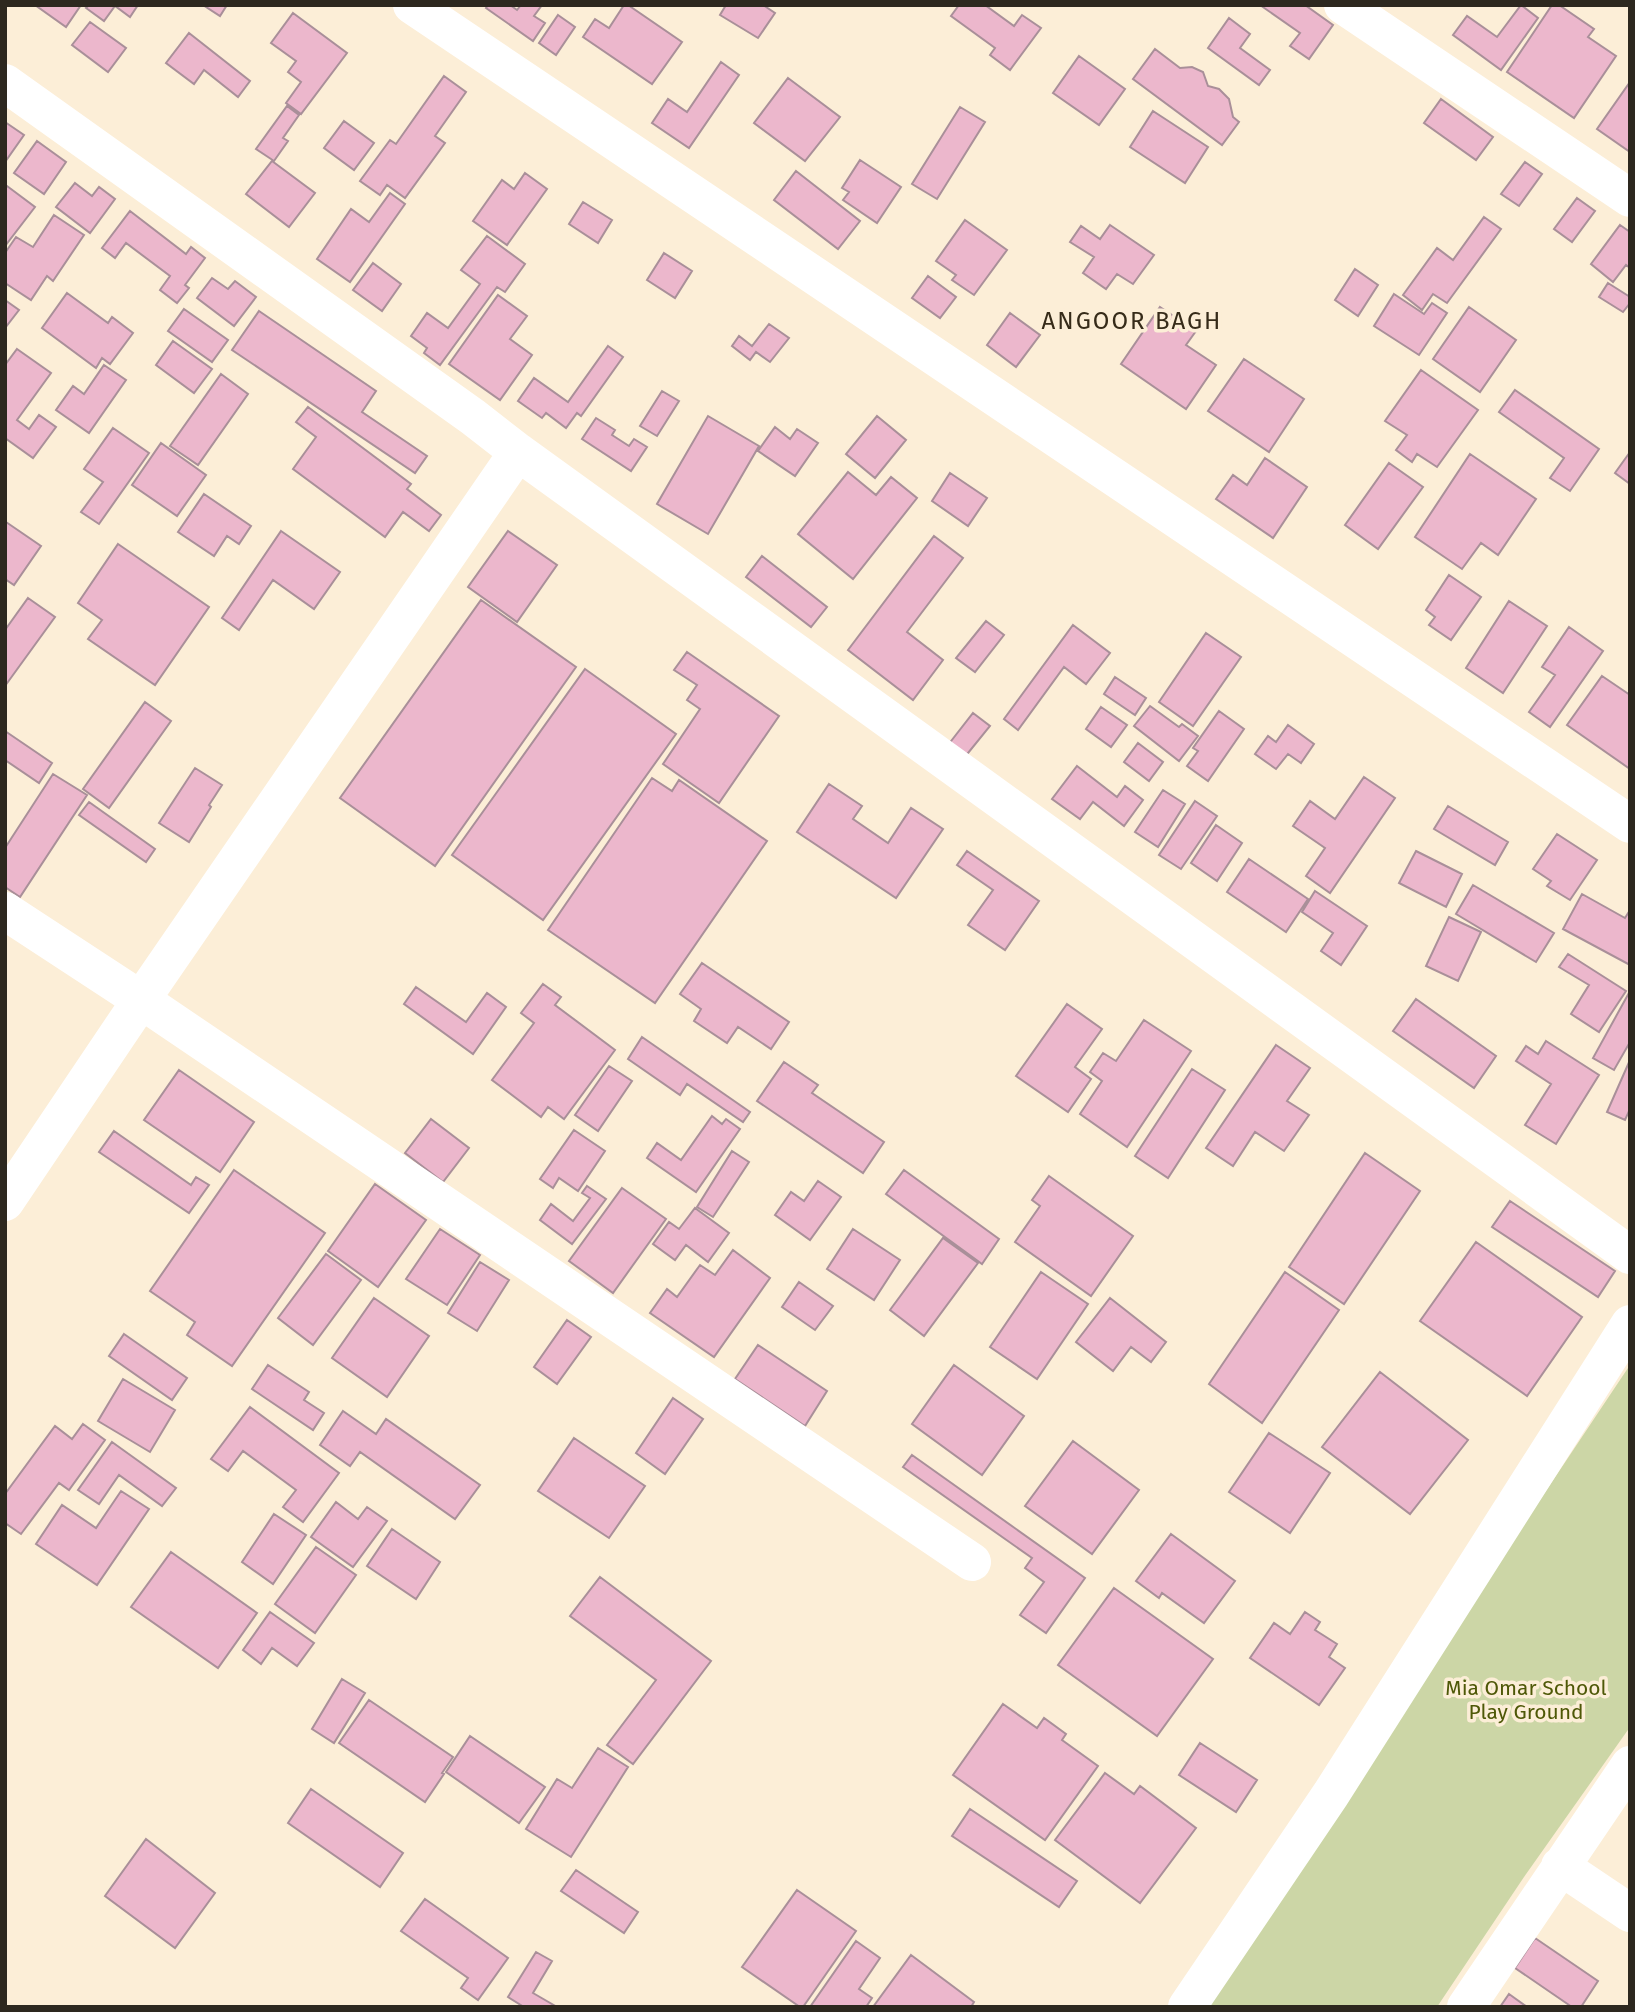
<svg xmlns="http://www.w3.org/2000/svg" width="1635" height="2012" font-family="'Fira Sans',sans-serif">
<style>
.green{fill:#ccd6a6}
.building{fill:#ecb7cc;stroke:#a98f99;stroke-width:2}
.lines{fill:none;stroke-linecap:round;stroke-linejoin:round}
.minor{stroke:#fff;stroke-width:38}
.labels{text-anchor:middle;stroke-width:7;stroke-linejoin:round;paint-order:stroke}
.park-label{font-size:21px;fill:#4e5807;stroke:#fceed7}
.quarter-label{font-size:24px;letter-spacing:2px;fill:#362b19;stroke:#fceed7}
</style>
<rect width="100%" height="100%" fill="#fceed7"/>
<!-- green -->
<path class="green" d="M1630 1365V1727L1524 1877 1437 2007H1201Z"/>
<!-- building -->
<path class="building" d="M35 5H81L66 27Z
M89 5H138L130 17 115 6 104 21 86 8Z
M203 5H227L220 16Z
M488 5H510L517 10 521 5H542L534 16 545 23 533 41 486 8Z
M624 5H628L682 42 652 84 583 37 595 19 609 28Z
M726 5H763L775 13 758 38 720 15Z
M959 5H985L1014 26 1022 15 1041 28 1010 70 990 55 995 48 951 16Z
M1260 5H1305L1333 25 1309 59 1290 46 1300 33Z
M1521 5 1538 18 1501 70 1453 35 1467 16 1497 37Z
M1552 5H1559L1594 29 1588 37 1616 56 1574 118 1507 72Z
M293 13 347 53 301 114 286 103 301 82 288 72 296 61 271 43Z
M558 15 575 27 556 55 539 43Z
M1229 18 1250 34 1240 48 1270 70 1259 85 1208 48Z
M90 22 126 48 108 72 72 45Z
M189 33 250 81 238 97 204 70 194 84 166 63Z
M1155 49 1180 68 1192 67 1203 72 1208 86 1219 89 1229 99 1233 117 1239 122 1222 145 1133 79Z
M1079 56 1125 89 1099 125 1053 93Z
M721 62 739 75 689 148 652 123 668 99 687 112Z
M444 76 466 92 435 136 445 143 405 198 387 185 380 195 360 181 390 140 396 144Z
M788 78 840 117 805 161 754 123Z
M1630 82V152L1597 129Z
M1441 99 1493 137 1476 160 1424 123Z
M287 106 299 115 283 138 288 141 274 161 256 149Z
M960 107 985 122 937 199 912 184Z
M1153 111 1208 147 1185 183 1130 147Z
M344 121 374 143 354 170 324 148Z
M5 122 24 135 5 162Z
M37 141 66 162 44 194 14 173Z
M860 160 901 187 877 223 843 200 849 192 842 188Z
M272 161 315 193 289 227 246 194Z
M1525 162 1542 174 1519 206 1501 194Z
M796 171 860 221 838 249 774 200Z
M525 173 547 189 507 245 473 221 502 180 514 189Z
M75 183 92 196 99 187 115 199 90 233 56 207Z
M7 186 35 207 5 246V188Z
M390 193 405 204 350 282 317 259 351 209 369 222Z
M1577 198 1595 211 1572 242 1554 229Z
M583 202 612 220 598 243 569 224Z
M130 211 186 254 191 247 205 258 185 285 189 288 177 303 160 290 170 276 126 243 115 258 102 248Z
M54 215 84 235 53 281 47 276 31 300 5 283V253L16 237 33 247Z
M1484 217 1501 229 1447 303 1433 294 1422 310 1403 295 1437 248 1453 260Z
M965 220 1007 250 974 295 952 280 956 275 936 261Z
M1110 225 1154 255 1133 284 1117 274 1106 289 1083 273 1094 257 1070 242 1081 226 1100 239Z
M1620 225 1630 232V268L1626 265 1613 282 1591 264Z
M487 236 525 264 505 292 497 287 440 365 424 353 427 348 411 336 427 313 448 328 480 284 461 270Z
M664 253 692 271 675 298 647 280Z
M373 263 401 284 382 311 353 290Z
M1355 269 1378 285 1358 316 1335 300Z
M928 276 956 297 940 318 912 298Z
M212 278 228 289 235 281 256 297 234 326 197 298Z
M1608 283 1630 297V303L1623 312 1599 297Z
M67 293 108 323 112 317 133 333 110 364 102 358 96 368 42 328Z
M1394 294 1424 314 1432 303 1447 313 1419 355 1374 326Z
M498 295 527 316 510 339 532 355 500 400 449 364Z
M5 300 19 310 5 328Z
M1160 307 1196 331 1186 345 1216 365 1186 409 1121 364Z
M1469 307 1516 340 1480 392 1433 359Z
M184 309 228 340 212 362 168 331Z
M259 311 376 391 362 412 427 456 415 473 232 350Z
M1010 313 1040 335 1016 367 987 345Z
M769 324 789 338 770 362 756 352 750 360 732 346 739 336 752 346Z
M173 341 212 369 194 393 156 365Z
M608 346 623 357 581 416 577 413 566 428 546 413 542 418 518 401 534 378 568 402Z
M17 349 51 373 17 420 29 429 39 415 56 427 33 458 5 438V365Z
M1244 359 1304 399 1269 452 1208 411Z
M104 365 126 380 89 433 56 410 73 386 84 394Z
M1421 370 1478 410 1437 467 1417 454 1412 462 1396 450 1407 435 1385 421Z
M221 374 248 394 198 465 170 446Z
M1515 390 1599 449 1570 491 1550 478 1564 458 1499 412Z
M662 391 679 401 657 436 640 426Z
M308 407 411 484 407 489 441 515 429 531 403 512 385 537 293 469 316 437 296 422Z
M708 416 759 446 708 534 657 504Z
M877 416 906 440 875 478 846 454Z
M596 418 615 430 612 435 629 446 634 439 647 447 631 471 582 439Z
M775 427 790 439 797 429 818 443 795 476 758 451Z
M113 428 149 453 99 524 81 512 103 482 84 469Z
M161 443 206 475 177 516 132 485Z
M1630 452V484L1615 473Z
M1470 454 1536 499 1498 555 1481 543 1462 569 1415 537Z
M1265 458 1307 487 1273 538 1216 499 1233 475 1247 485Z
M1389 463 1423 487 1378 549 1345 525Z
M848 472 876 495 891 477 917 498 853 579 798 534Z
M950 473 987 498 968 526 932 501Z
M204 494 251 526 239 544 227 536 214 556 178 532Z
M6 522 41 546 14 585 5 579Z
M281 531 340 572 314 609 273 580 239 630 222 618Z
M508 531 557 565 517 622 468 587Z
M934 536 963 558 907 632 943 660 913 700 848 650Z
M118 544 209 607 155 685 88 639 102 620 78 603Z
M762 556 827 607 811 627 746 577Z
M1449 575 1481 597 1451 640 1429 625 1435 617 1426 610Z
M28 598 55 617 5 686V630Z
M481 600 576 667 435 866 340 798Z
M1509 601 1547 626 1503 693 1466 668Z
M986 621 1004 635 975 672 956 658Z
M1073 625 1110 653 1086 684 1064 667 1018 730 1004 719Z
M1569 627 1603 651 1550 727 1529 712 1555 675 1542 667Z
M1206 633 1241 657 1193 726 1159 702Z
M687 652 779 716 719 803 663 764 700 709 687 700 697 685 674 670Z
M585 669 676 734 543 920 452 855Z
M1602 676 1630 695V769L1567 725Z
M1115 677 1146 698 1135 715 1104 694Z
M145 702 171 721 109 808 83 789Z
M1150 706 1179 727 1182 724 1198 736 1179 761 1134 726Z
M1101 707 1127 725 1111 747 1086 729Z
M1219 711 1244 729 1208 781 1187 766 1198 751 1193 748Z
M973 713 990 726 964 758 948 745Z
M1288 725 1314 744 1301 763 1288 754 1276 769 1255 754 1268 736 1276 742Z
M5 731 52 763 39 783 5 760Z
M1138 743 1163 762 1149 781 1124 762Z
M1077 766 1117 797 1125 786 1143 800 1124 826 1093 802 1080 819 1052 799Z
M195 768 222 785 209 805 211 807 189 842 159 823Z
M53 774 87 795 20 897 5 887V848Z
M1364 777 1395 798 1330 893 1306 876 1325 848 1293 826 1310 801 1335 819Z
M652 778 672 791 679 780 767 841 655 1003 548 930Z
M829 784 862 806 853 819 888 843 911 808 943 829 896 898 797 832Z
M1163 790 1185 804 1158 847 1135 832Z
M1195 801 1217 816 1181 869 1159 855Z
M89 802 155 849 146 862 79 815Z
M1448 806 1508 842 1495 865 1434 829Z
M1216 825 1242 843 1217 881 1191 863Z
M1557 834 1597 860 1570 900 1547 886 1551 881 1533 869Z
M967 851 1039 901 1005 950 968 925 993 890 957 865Z
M1416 851 1462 874 1446 907 1399 883Z
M1249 859 1308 899 1286 932 1227 892Z
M1473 885 1554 933 1536 962 1456 914Z
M1315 891 1367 926 1341 965 1321 951 1333 933 1302 912Z
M1582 894 1625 918 1630 910V965L1563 929Z
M1449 917 1481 932 1458 981 1426 966Z
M1568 954 1626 991 1599 1032 1571 1014 1589 985 1559 967Z
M702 963 789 1022 771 1049 738 1027 727 1043 694 1021 701 1009 680 994Z
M543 984 561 997 555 1005 615 1050 564 1119 548 1107 541 1117 492 1080 534 1023 521 1013Z
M416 987 466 1022 487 993 506 1007 473 1054 404 1004Z
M1630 991V1042L1614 1070 1593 1058Z
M1416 999 1496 1056 1474 1088 1393 1031Z
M1067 1004 1102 1029 1075 1067 1091 1079 1068 1112 1016 1076Z
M1144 1020 1191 1051 1127 1147 1080 1114 1102 1081 1090 1072 1103 1053 1116 1061Z
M642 1037 750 1112 743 1122 687 1084 680 1095 628 1059Z
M1546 1041 1599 1075 1556 1144 1525 1125 1551 1084 1516 1061 1526 1046 1538 1054Z
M1276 1045 1310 1068 1287 1101 1309 1115 1284 1151 1255 1132 1233 1166 1206 1148Z
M1630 1060V1109L1625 1120 1607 1112Z
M784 1062 818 1085 812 1093 884 1142 863 1173 757 1101Z
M609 1066 632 1081 598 1131 575 1115Z
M1192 1069 1225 1090 1168 1178 1135 1156Z
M179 1070 254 1122 220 1172 144 1120Z
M712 1116 722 1124 726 1119 740 1129 696 1192 647 1158 657 1143 681 1160Z
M431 1119 469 1148 443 1182 405 1153Z
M574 1130 605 1151 578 1191 559 1178 553 1188 540 1179Z
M114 1131 191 1185 196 1177 209 1185 189 1213 99 1152Z
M732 1151 749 1162 713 1217 697 1207Z
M1365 1153 1420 1191 1344 1304 1289 1267Z
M234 1170 325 1233 232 1366 187 1335 195 1322 150 1291Z
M904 1170 999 1239 982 1264 886 1194Z
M1049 1176 1133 1236 1091 1296 1015 1242 1040 1206 1032 1200Z
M818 1181 841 1197 810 1240 775 1215 791 1192 804 1201Z
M375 1184 426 1220 378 1287 328 1251Z
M587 1186 606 1199 572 1244 540 1220 551 1204 573 1221 590 1198 582 1193Z
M622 1188 666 1219 613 1293 569 1261Z
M1510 1201 1615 1271 1598 1297 1492 1227Z
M695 1208 729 1233 708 1262 686 1245 675 1260 653 1244 669 1222 679 1229Z
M440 1229 480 1255 447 1305 406 1279Z
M853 1229 900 1260 874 1300 827 1269Z
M943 1238 978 1263 924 1336 890 1310Z
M1476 1242 1582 1317 1527 1396 1420 1321Z
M733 1250 770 1278 714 1357 650 1313 667 1289 677 1297 700 1265 715 1275Z
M326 1254 361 1280 313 1345 278 1318Z
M480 1262 509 1280 477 1331 448 1313Z
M1041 1272 1088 1304 1037 1379 990 1347Z
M1285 1272 1339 1310 1262 1423 1209 1384Z
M799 1282 833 1306 815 1330 782 1307Z
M374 1298 429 1336 387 1397 332 1358Z
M1110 1298 1166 1342 1151 1362 1131 1347 1113 1371 1076 1342Z
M567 1320 591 1337 557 1384 534 1367Z
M124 1334 187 1378 172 1400 109 1356Z
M758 1345 827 1391 805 1426 735 1379Z
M268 1365 309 1392 304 1400 324 1413 313 1430 252 1389Z
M954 1365 1024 1416 982 1475 912 1424Z
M1380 1372 1468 1440 1410 1514 1322 1447Z
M123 1379 175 1410 150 1452 98 1421Z
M673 1398 703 1419 665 1474 636 1453Z
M250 1407 339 1473 303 1522 283 1507 296 1490 243 1451 228 1471 211 1459Z
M343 1411 376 1434 386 1419 480 1485 455 1519 360 1452 350 1466 320 1445Z
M83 1424 105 1440 69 1490 59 1483 21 1534 5 1523V1494L55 1426 72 1439Z
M1269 1433 1330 1473 1290 1533 1229 1492Z
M574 1438 645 1486 609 1538 538 1491Z
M1073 1441 1139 1490 1092 1554 1025 1506Z
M112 1442 176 1488 162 1506 119 1475 99 1504 78 1490Z
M912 1455 1085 1578 1046 1633 1020 1615 1044 1582 1025 1568 1032 1558 903 1467Z
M121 1491 149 1509 97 1585 36 1544 62 1505 96 1528Z
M336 1502 358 1519 367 1507 387 1521 353 1567 311 1537Z
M274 1514 306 1535 273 1584 242 1562Z
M392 1529 440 1562 416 1599 367 1566Z
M1171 1534 1235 1581 1204 1623 1162 1593 1159 1598 1136 1581Z
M316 1547 356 1575 315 1633 275 1604Z
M171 1552 257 1613 218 1668 131 1607Z
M600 1577 711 1661 633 1764 607 1745 656 1680 570 1616Z
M1114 1588 1213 1659 1157 1736 1058 1665Z
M270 1612 314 1643 297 1666 272 1648 261 1664 243 1650Z
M1305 1612 1320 1622 1315 1630 1337 1644 1329 1657 1345 1668 1319 1705 1250 1658 1274 1623 1290 1634Z
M342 1679 365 1693 334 1743 312 1729Z
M369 1700 453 1757 442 1773 444 1774 425 1802 339 1743Z
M1003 1704 1037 1728 1044 1718 1066 1734 1062 1740 1098 1766 1045 1840 953 1775Z
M470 1736 545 1787 519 1823 446 1772Z
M1200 1743 1257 1780 1236 1812 1179 1775Z
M598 1748 628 1767 571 1857 526 1829 557 1779 572 1788Z
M1105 1773 1134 1794 1140 1786 1196 1828 1140 1903 1055 1840Z
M311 1789 403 1853 380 1887 288 1823Z
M970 1809 1077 1881 1059 1907 952 1836Z
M146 1839 215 1893 175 1948 105 1896Z
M576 1870 638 1912 624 1933 561 1891Z
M797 1890 856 1931 803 2007H800L742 1967Z
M425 1899 508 1958 478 2000 461 1988 468 1978 401 1931Z
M1535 1938 1598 1981 1581 2007H1572L1515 1968Z
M856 1941 880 1958 859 1989 872 1998 866 2007H810Z
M536 1952 552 1961 533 1993 557 2007H524L508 1997Z
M911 1955 974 2002 971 2007H873Z
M1509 1994 1527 2007H1500Z"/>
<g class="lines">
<!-- minor -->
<path class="minor" d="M412 5 1630 824
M1343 5 1630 198
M5 83 473 417 518 452 1630 1255
M5 911 141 1000 972 1562
M5 1202 141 1000 518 452
M1560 1866 1630 1913
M1187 2007 1331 1794 1630 1324
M1466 2007 1630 1765"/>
</g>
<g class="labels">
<!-- park labels -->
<g class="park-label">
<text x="1526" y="1695">Mia Omar School<tspan x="1526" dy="24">Play Ground</tspan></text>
</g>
<!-- quarter labels -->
<g class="quarter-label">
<text x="1132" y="329">ANGOOR BAGH</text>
</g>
</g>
<!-- border -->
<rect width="1635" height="2012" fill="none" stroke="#2d281f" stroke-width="14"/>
</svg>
